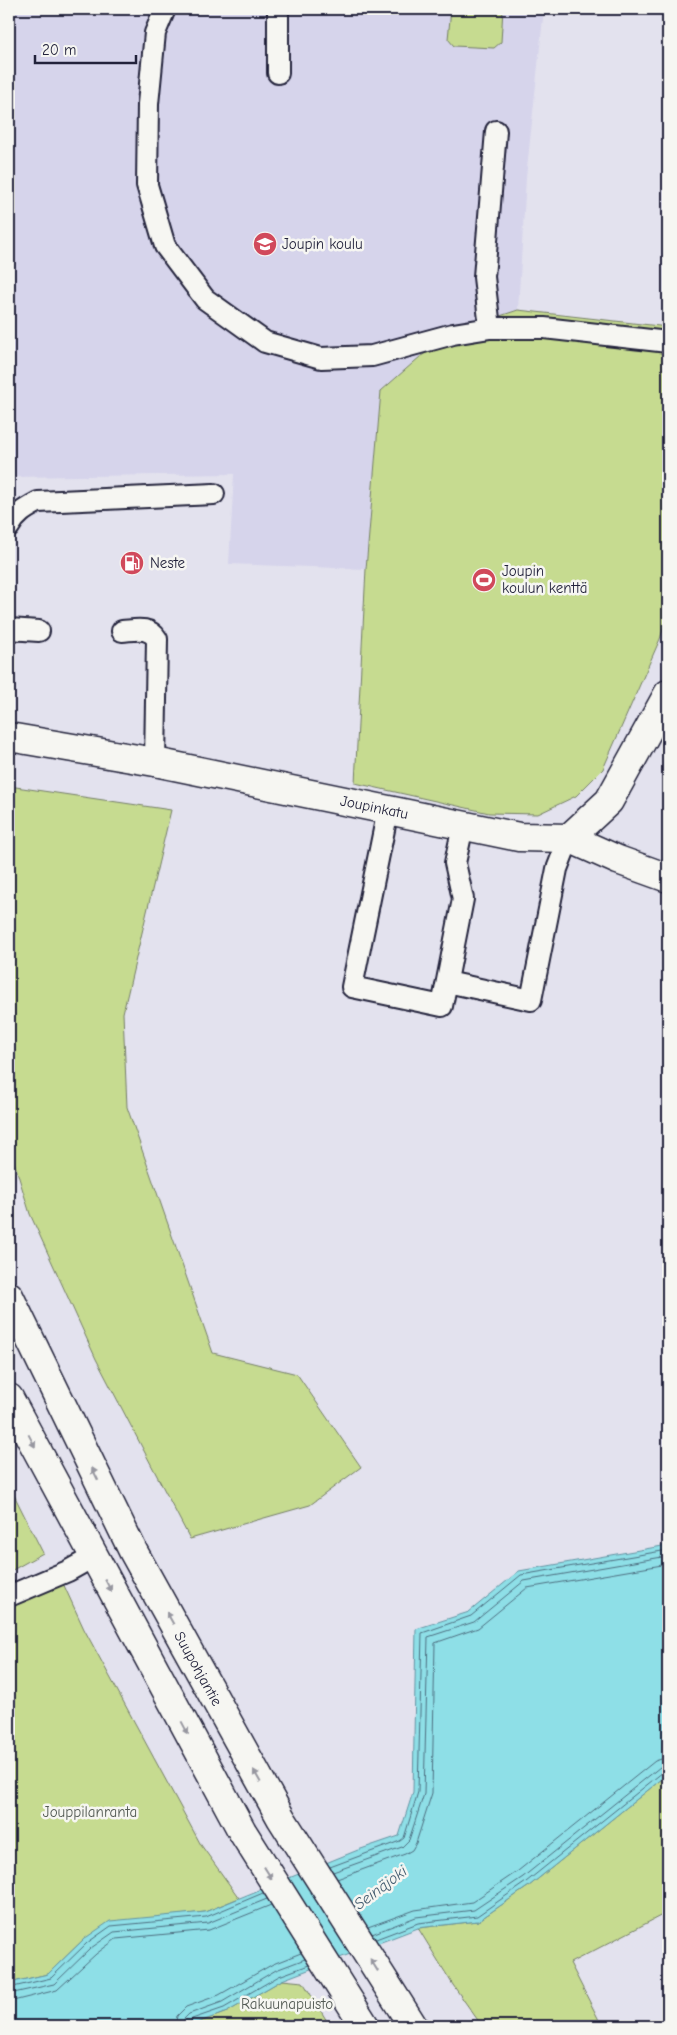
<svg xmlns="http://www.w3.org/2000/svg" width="677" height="2035" font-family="'Comic Neue',sans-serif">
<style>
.built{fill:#d6d4eb}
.green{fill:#c6db90;stroke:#747e66}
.water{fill:#8edfe7;stroke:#6393a2}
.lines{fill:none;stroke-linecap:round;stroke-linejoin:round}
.shore{stroke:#4d6e80;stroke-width:1}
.service-casing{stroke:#22223b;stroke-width:24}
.minor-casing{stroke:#22223b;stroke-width:31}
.secondary-casing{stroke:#22223b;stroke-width:31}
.service{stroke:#f6f6f2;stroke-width:20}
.minor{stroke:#f6f6f2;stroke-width:28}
.secondary{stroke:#f6f6f2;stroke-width:28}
.oneway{fill:#9797a0}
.labels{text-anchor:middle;stroke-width:5;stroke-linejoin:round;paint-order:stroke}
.poi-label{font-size:15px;fill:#22223b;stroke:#f6f6f2;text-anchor:start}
.street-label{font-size:15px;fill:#22223b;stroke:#f6f6f2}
.park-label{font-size:15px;fill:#535a54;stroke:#f6f6f2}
.water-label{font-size:16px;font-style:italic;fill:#425b6f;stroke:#f6f6f2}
</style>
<rect width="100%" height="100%" fill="#e3e2ee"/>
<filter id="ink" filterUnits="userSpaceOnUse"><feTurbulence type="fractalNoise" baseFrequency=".02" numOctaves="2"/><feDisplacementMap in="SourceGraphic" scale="10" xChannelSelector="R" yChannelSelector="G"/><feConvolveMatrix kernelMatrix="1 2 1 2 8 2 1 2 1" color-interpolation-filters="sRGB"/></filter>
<g filter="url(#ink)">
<!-- built -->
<path class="built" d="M9 9H544L526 178 518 310 476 324 421 356 381 391 366 569 229 564 234 474 10 477Z"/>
<!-- green -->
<path class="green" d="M451 9H503L501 42 494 48 454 46 448 39Z
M518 310 668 327V614L660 639 603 769 576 796 538 814 489 813 355 783 366 569 381 391 421 356 476 324Z
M9 786 171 810 123 1013 127 1107 213 1353 297 1374 361 1467 310 1505 190 1539 96 1359 30 1214 9 1145Z
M9 1485 43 1553 9 1572Z
M61 1579 84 1629 201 1845 239 1898 205 1912 161 1917 84 1939 48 1974 9 1983V1607Z
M668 1774V1912L570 1963 602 2026H482L453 1985 418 1928 478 1921 529 1886Z
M282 1980 303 1982 330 2026H188L227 2012Z"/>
<!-- water -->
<path class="water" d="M668 1545V1774L529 1886 478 1921 418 1928 282 1980 227 2012 188 2026H9V1983L48 1974 84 1939 110 1921 205 1912 358 1850 399 1836 413 1792 416 1629 469 1612 519 1571Z"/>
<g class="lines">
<!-- shore -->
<path class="shore" d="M330 1867 400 1841 404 1838 418 1792 422 1633 471 1616 521 1575 668 1550
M333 1872 402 1847 409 1840 424 1794 428 1637 474 1622 524 1581 668 1556
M337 1879 405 1854 412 1850 416 1843 432 1793 435 1643 478 1628 527 1588 668 1564
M368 1927 415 1910 472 1902 518 1871 655 1761 668 1757
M372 1934 416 1917 474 1910 523 1877 660 1767 668 1764
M376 1939 418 1923 477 1916 526 1882 663 1772 668 1771
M9 1988 51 1978 87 1943 111 1926 206 1917 263 1893
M9 1994 54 1984 91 1948 114 1932 208 1923 267 1899
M9 2002 57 1990 96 1954 116 1939 209 1930 271 1905
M175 2026 177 2016 186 2007 219 1995 273 1964 301 1953
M183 2026 184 2019 189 2014 222 2002 276 1970 305 1959
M189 2026 192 2019 224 2008 279 1976 309 1965"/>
<!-- service casing -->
<g class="service-casing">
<path id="service" d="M165 9 155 33 148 104 147 185 165 246 205 299 265 342 321 358 372 356 453 334 490 328H544L668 342
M278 9V73
M490 328 484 277 496 131
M9 527C16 514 25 509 38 502L214 494
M9 629 39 631
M122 631C136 630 149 626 157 639L155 762
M388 810 352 987 442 1006 463 899 455 863 463 826
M447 982 531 1000 557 869 569 838
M9 1596 68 1571 93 1557"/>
</g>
<!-- minor casing -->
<g class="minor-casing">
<g id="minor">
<path id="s1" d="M9 737 155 762 519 837 569 838 609 801 668 694"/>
<path d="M569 838 618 860 668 878"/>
</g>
</g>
<!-- secondary casing -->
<g class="secondary-casing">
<g id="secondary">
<path id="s2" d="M9 1296 133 1551 281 1818 413 2026"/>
<path d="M9 1398 242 1831 365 2026"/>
</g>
</g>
<!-- service -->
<use href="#service" class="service"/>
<!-- minor -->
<use href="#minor" class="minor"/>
<!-- secondary -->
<use href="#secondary" class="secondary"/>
</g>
<!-- one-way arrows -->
<defs><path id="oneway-solid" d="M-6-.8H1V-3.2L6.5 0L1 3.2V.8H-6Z" transform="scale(1.25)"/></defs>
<g class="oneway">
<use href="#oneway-solid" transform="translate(32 1441) rotate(62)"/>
<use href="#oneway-solid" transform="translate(95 1474) rotate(-116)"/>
<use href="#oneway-solid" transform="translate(108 1585) rotate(62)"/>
<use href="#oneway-solid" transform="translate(170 1618) rotate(-119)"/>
<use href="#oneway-solid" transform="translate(185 1728) rotate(62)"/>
<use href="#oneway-solid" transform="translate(257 1776) rotate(-119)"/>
<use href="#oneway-solid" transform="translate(268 1873) rotate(58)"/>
<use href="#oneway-solid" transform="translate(374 1965) rotate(-122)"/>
</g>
</g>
<!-- icons -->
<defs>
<g id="school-disc" transform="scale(1.25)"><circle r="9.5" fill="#d1495b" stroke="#f6f6f2"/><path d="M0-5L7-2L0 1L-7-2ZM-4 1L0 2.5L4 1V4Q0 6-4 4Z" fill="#fff"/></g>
<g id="fuel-disc" transform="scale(1.25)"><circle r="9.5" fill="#d1495b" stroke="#f6f6f2"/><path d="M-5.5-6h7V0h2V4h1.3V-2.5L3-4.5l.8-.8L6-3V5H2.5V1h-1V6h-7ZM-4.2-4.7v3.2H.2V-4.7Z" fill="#fff"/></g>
<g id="stadium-disc" transform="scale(1.25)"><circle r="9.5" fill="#d1495b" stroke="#f6f6f2"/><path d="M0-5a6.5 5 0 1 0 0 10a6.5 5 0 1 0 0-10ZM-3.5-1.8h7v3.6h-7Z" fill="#fff"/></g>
</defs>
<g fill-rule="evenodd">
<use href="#school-disc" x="265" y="244"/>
<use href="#fuel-disc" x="132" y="563"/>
<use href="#stadium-disc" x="484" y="580"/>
</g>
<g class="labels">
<!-- poi labels -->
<g class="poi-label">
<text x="282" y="249">Joupin koulu</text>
<text x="150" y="568">Neste</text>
<text x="502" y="576">Joupin<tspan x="502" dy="17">koulun kenttä</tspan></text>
</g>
<!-- street labels -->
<g class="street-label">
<text dy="5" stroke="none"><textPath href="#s1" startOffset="372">Joupinkatu</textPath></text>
<text dy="5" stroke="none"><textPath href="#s2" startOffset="418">Suupohjantie</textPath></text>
</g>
<!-- park labels -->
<g class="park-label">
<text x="90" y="1817">Jouppilanranta</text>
<text x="287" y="2009">Rakuunapuisto</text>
</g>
<!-- water labels -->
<g class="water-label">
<text transform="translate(380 1887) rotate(-37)" y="6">Seinäjoki</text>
</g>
</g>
<!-- margin -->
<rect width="677" height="2035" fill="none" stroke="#f6f6f2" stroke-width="30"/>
<rect x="15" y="15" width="647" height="2005" fill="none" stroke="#22223b" stroke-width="2" filter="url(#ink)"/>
<!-- scale -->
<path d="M35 55v8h101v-8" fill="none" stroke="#22223b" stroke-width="2.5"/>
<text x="42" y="55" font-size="15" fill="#22223b" stroke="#f6f6f2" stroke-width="4" paint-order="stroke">20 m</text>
</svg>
